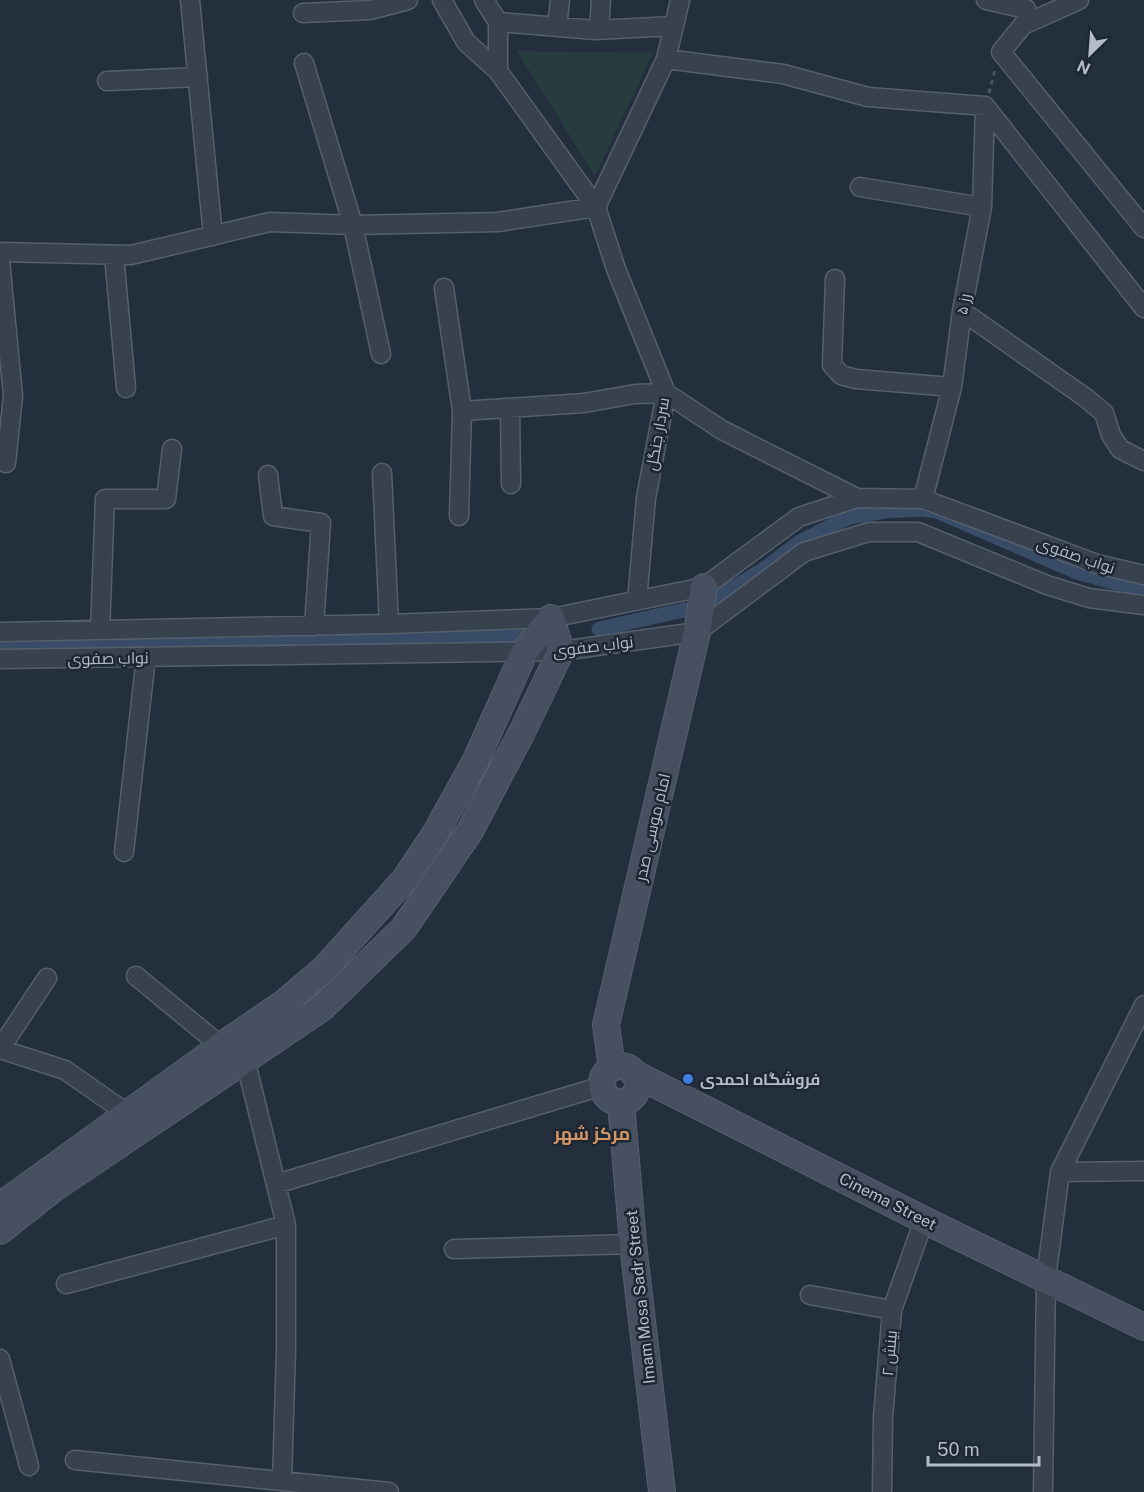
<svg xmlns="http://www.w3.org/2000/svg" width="1144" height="1492" font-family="'Public Sans',Cairo,sans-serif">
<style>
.green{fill:#263c3f}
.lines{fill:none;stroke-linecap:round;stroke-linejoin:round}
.canal{stroke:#394c67;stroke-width:15}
.street-casing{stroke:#565f6c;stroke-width:21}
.secondary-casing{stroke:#565f6c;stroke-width:28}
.path{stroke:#44595c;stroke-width:3;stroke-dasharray:4.5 4.5;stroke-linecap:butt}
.street{stroke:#38414e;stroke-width:18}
.secondary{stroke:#465061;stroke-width:26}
.shop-dot{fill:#3f7fe0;stroke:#1d2633;stroke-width:2}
.labels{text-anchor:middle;stroke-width:5;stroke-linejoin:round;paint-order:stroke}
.street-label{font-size:16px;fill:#b4bcc9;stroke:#1d2633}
.poi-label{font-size:16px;font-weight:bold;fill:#b4bcc9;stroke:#1d2633;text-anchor:start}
.neighbourhood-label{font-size:18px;font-weight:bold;fill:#d59563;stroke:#1d2633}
</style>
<rect width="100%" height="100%" fill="#242f3e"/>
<!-- green -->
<path class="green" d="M517 51 653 53 595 176Z"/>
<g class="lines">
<!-- canal -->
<path class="canal" d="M716 598 763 570 800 542 849 517 885 511 920 509 937 511 1077 572 1134 588 1144 589
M599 629 684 610
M0 645 540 634"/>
<!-- street casing -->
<g class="street-casing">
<path id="street" d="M190 0 213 236
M484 0 498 22V71
M986 0 1026 9
M1079 0 1023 25 1001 52 1144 228
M303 13 370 10 408 0
M498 22 595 30 674 26 666 59 596 207 616 269 666 393 646 498 637 601
M674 26 680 0
M557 27 560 0
M599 30 601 0
M666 59 783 74 868 97 985 106 1144 308
M304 63 353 225 381 354
M107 81 198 77
M860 187 982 207
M0 252 131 255 270 222 353 225 498 222 596 207 498 71 466 42 442 0
M114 255 126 388
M0 260 13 396 6 463
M835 279 832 365 841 375 856 379 952 387
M444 288 462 411 584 403 635 394 666 393 722 430 857 498
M962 311 1086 398 1104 413 1111 435 1120 449 1144 461
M510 408 511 484
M382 473 389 624
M268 475 273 516 321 523 314 626
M923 499 952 387 962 311 982 207 985 106
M459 516 462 411
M100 630 105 499H166L172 449
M0 632 389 624 551 618 704 587 799 517 857 498 923 499 1097 564 1144 575
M0 659 561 651 697 632 804 552 869 532H918L1047 585 1089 598 1144 605
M124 852 146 657
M136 976 221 1046 245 1059 286 1225V1350L282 1481
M0 1049 65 1070 128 1114
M0 1049 47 978
M1060 1172 1144 1005
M276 1184 602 1086
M454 1249 633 1244
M66 1284 286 1225
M810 1295 892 1310
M0 1359 29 1466
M75 1460 389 1492
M882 1492 883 1417 892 1310 924 1220
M1043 1492 1046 1278 1060 1172 1144 1171"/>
</g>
<!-- secondary casing -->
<g class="secondary-casing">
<path id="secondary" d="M602 1084a18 18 0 1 1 36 0a18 18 0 1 1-36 0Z
M612 1068 606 1025 697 632 704 587
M633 1073 924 1220 1144 1327
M621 1102 633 1244 662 1492
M0 1206 221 1046 284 1003 323 970 405 879 435 834 475 762 525 651 551 618
M0 1231 53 1189 322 1008 404 928 470 831 521 734 561 651 551 618"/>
</g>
<!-- path -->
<path class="path" d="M989 93 995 70"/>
<!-- street -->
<use href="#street" class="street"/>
<!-- secondary -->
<use href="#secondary" class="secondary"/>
</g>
<!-- markers -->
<circle class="shop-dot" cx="688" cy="1079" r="6"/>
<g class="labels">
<!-- street labels -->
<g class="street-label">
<text transform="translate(963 304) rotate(-80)" y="6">رز ۵</text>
<text transform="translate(657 434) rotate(-80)" y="6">سردار جنگل</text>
<text transform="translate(1076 555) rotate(19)" y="6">نواب صفوی</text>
<text transform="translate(593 646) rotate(-7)" y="6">نواب صفوی</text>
<text transform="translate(108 658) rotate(-1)" y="6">نواب صفوی</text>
<text transform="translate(652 827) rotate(-77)" y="6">امام موسی صدر</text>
<text transform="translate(888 1201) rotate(27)" y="6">Cinema Street</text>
<text transform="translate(640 1297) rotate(-96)" y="6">Imam Mosa Sadr Street</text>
<text transform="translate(889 1353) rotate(-85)" y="6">بینش ۲</text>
</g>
<!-- poi labels -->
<g class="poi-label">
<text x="700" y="1085">فروشگاه احمدی</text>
</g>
<!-- neighbourhood labels -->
<g class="neighbourhood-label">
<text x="592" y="1140">مرکز شهر</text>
</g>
</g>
<!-- north arrow -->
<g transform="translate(1090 54) rotate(205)" stroke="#1d2633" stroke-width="4.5" paint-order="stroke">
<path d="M0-4.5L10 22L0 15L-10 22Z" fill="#b4bcc9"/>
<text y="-9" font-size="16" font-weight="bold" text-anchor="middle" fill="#b4bcc9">N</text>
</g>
<!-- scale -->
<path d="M928 1456v9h111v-9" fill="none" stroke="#b4bcc9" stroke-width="3"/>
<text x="937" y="1456" font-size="18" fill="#b4bcc9" stroke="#1d2633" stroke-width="4.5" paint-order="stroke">50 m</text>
</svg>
